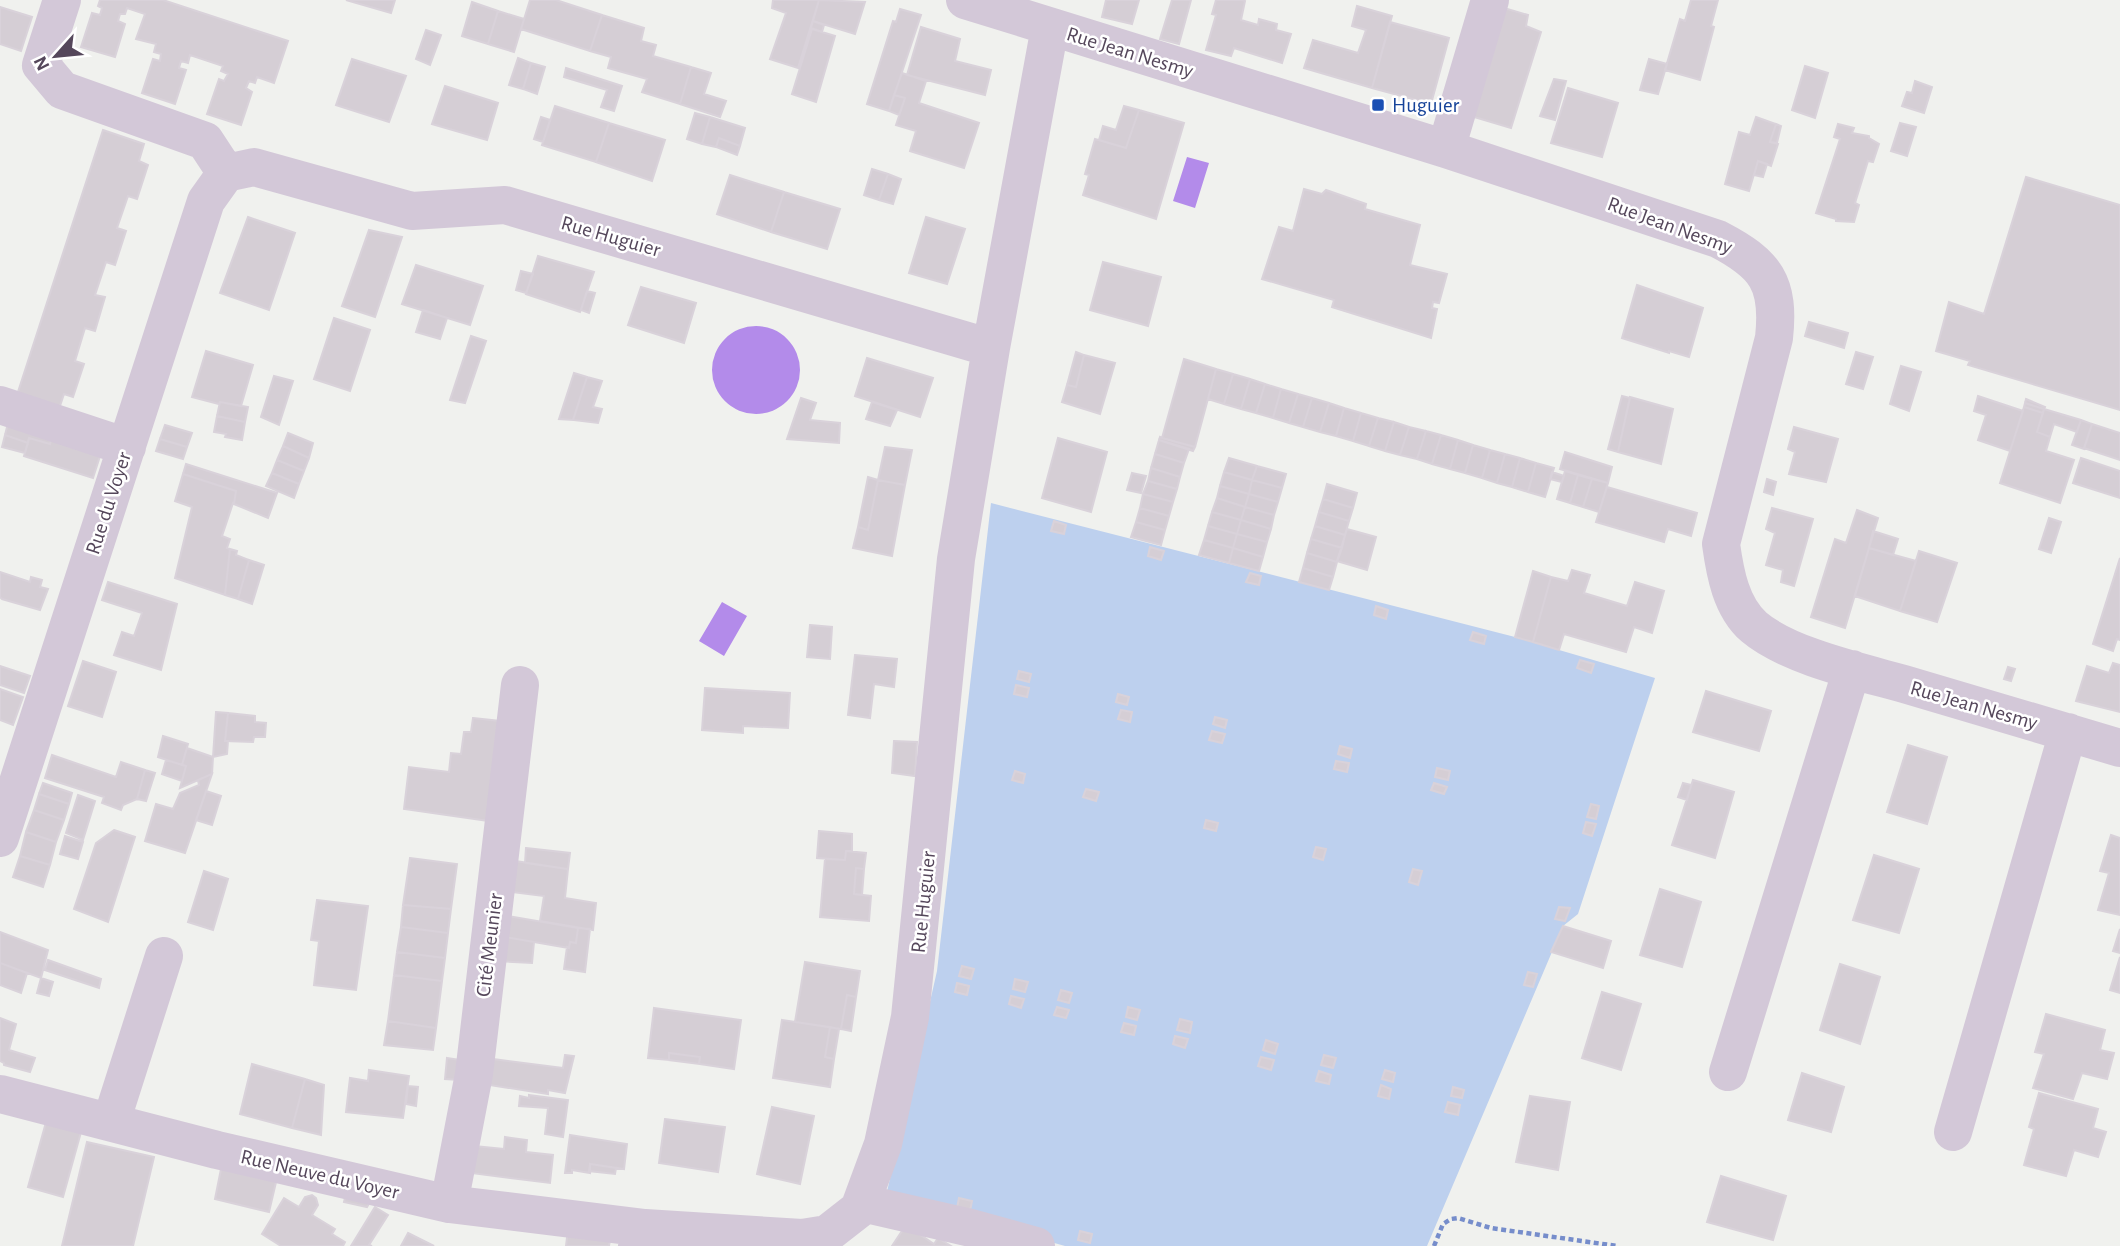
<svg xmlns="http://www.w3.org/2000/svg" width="2120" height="1246" font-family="'Alegreya Sans',sans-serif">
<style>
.green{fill:#bdd0ee}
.water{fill:#b38bea}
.building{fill:#d5ced5;stroke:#d9d2da;stroke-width:2}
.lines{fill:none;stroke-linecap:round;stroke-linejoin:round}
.path{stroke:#768dcb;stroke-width:4.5;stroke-dasharray:5 3.5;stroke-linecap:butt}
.minor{stroke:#d3c8d8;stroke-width:38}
.transit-dot{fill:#1a4fb4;stroke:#fff;stroke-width:2.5}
.labels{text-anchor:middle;stroke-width:5;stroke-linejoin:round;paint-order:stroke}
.street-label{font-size:21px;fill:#55475b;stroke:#fff}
.transit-label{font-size:21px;fill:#164399;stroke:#fff;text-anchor:start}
</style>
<rect width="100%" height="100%" fill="#f0f1ee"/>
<!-- green -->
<path class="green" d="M991 503 1515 637 1655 678 1578 914 1563 926 1427 1246H1065L886 1196 937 971Z"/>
<!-- water -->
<path class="water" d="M1187 157 1209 163 1195 208 1173 201Z
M712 370a44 44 0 1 1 88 0a44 44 0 1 1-88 0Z
M722 602 747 616 724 656 699 641Z"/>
<!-- building -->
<path class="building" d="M100 0H163L288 41 274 83 257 77 255 83 249 81 246 88 252 92 241 125 207 114 219 79 224 81 228 74 221 71 223 66 190 55 188 63 181 61 179 68 186 70 175 104 142 93 153 59 160 61 161 54 154 52 156 44 136 39 145 14 127 8 125 14H120L118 21 125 24 115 57 81 47 92 13 100 15 102 8 98 6Z
M346 0H395L391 13Z
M530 0H556L602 15 590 51 521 29Z
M773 0H819L798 68 770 59 786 13 772 8Z
M819 0 865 2 855 34 813 21Z
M1106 0H1139L1132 24 1102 17Z
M1172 0H1191L1179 44 1160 39Z
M1216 0H1243L1245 1 1241 20 1258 25 1259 19 1277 24 1276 30 1291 34 1282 63 1234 48 1231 56 1206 50 1216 15 1212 14Z
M1691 0H1718L1711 26 1714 27 1700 80 1665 70 1680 19 1685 21Z
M472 2 498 11 488 44 462 36Z
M1357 6 1392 16 1372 88 1304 68 1313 40 1358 53 1366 30 1352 26Z
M0 7 32 17 21 51 0 44Z
M1504 8 1528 15 1526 26 1541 32 1511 128 1471 116Z
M900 9 921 15 889 111 867 104 893 21 896 22Z
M498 11 524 19 514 52 488 44Z
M602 15 644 28 641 41 656 45 653 56 691 67 680 104 642 92 647 79 608 68 611 57 590 51Z
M813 21 824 25 822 32 811 28Z
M1390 22 1449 38 1431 104 1372 88Z
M921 27 960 39 955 61 991 70 985 95 907 75Z
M812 29 835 36 816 102 792 94Z
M426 30 441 35 430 65 416 59Z
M518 58 531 63 523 89 509 85Z
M352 59 406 76 389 122 336 105Z
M1649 59 1667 64 1658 94 1640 90Z
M531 63 545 67 537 94 523 89Z
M1805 66 1828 73 1815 118 1792 110Z
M691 67 711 73 704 94 726 101 720 117 680 104Z
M566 68 622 86 614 111 601 107 607 90 564 77Z
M902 73 926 81 919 103 979 123 964 168 910 151 916 131 896 125 905 98 894 95Z
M1554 79 1566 81 1555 120 1540 116Z
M1915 81 1932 87 1924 113 1902 106 1907 92 1912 93Z
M445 86 498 103 487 140 432 124Z
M1568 88 1618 103 1602 157 1551 143Z
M894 95 905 98 899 115 889 111Z
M555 106 609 123 596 162 542 145Z
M1124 106 1139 110 1126 148 1099 140 1103 126 1116 130Z
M1139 110 1184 123 1156 219 1083 195 1089 175 1085 174 1095 139 1126 148Z
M695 113 710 117 702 144 687 139Z
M541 117 550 120 543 142 534 139Z
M710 117 745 128 740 146 719 138 716 147 702 144Z
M1756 117 1776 124 1770 142 1778 144 1771 166 1758 161 1749 191 1725 184 1739 132 1750 135Z
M609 123 665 140 652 181 596 162Z
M1900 123 1916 127 1907 156 1891 151Z
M1776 124 1781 126 1777 143 1770 142Z
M1838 124 1854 128 1852 133 1869 136V138L1879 144 1873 162 1868 161 1855 203 1859 205 1854 222 1836 221V219L1816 213 1840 139 1834 137Z
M103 130 144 144 139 161 148 165 137 199 128 196 117 228 126 231 115 265 106 262 95 295 105 297 95 331 85 328 75 361 84 364 73 397 64 394 58 412 16 398Z
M719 138 740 146 737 155 716 147Z
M1758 161 1767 164 1763 177 1754 175Z
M872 169 888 174 879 200 864 195Z
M888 174 901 179 893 204 879 200Z
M730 175 784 192 771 232 717 214Z
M2026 177 2120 205V410L1968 365 1970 361 1936 351 1949 302 1984 314Z
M1304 189 1322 194 1326 190 1366 204 1365 209 1420 225 1410 265 1447 274 1439 303 1433 302 1432 308 1437 309 1431 338 1332 307 1334 300 1262 279 1279 227 1293 231Z
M784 192 840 209 827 249 771 232Z
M248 217 295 233 269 310 220 293Z
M926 217 965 229 947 284 909 273Z
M369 230 402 237 375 317 342 306Z
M538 256 594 272 580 312 526 294Z
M1103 262 1161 277 1148 326 1090 310Z
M416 265 483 286 470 325 402 304Z
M521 271 533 274 526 293 516 290Z
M1637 285 1703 308 1689 357 1669 351V353L1622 338Z
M641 287 696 303 684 343 628 325Z
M587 291 595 293 589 313 581 310Z
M423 310 447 318 440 339 416 332Z
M334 318 370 330 350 391 314 379Z
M1809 322 1848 333 1844 348 1805 336Z
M471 336 486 341 465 403 450 400Z
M206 351 253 365 241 406 220 402 219 404 192 397Z
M1076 352 1084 355 1076 387 1067 385Z
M1856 352 1873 357 1863 389 1846 384Z
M1084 355 1115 363 1100 414 1062 402 1067 385 1076 387Z
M867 358 933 378 920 417 855 396Z
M1184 359 1216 369 1195 447 1162 438Z
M1901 366 1921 372 1909 411 1890 404Z
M1216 369 1233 374 1224 404 1208 399Z
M574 373 587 377 573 420 559 419Z
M1233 374 1250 379 1241 409 1224 404Z
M274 376 293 381 279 425 261 417Z
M587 377 602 381 593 407 602 409 598 423 573 420Z
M1250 379 1265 384 1256 413 1241 409Z
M1265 384 1281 389 1273 418 1256 413Z
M1281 389 1298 394 1289 423 1273 418Z
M1298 394 1312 398 1303 427 1289 423Z
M1622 396 1630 398 1618 452 1608 449Z
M1978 396 2023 411 2010 451 1978 440 1986 415 1974 411Z
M1630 397 1673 409 1661 464 1618 452Z
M801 398 816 403 810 420 840 423 839 443 787 439Z
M1312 398 1329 403 1320 432 1303 427Z
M2026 399 2045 407 2044 409 2025 403Z
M220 402 248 407 245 422 217 416Z
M872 402 897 410 890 426 866 419Z
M1329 403 1344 408 1336 436 1320 432Z
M2025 403 2044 409 2043 413 2024 407Z
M2024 407 2043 413 2037 432 2050 437 2046 451 2074 460 2060 503 2000 483Z
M1344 408 1361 413 1353 441 1336 436Z
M2044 409 2081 420 2077 432 2054 424 2050 437 2037 432Z
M1361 413 1378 418 1369 446 1353 441Z
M217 416 245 422 242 440 225 437 226 434 214 432Z
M1378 418 1394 422 1385 451 1369 446Z
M2081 420 2092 424 2084 449 2072 445Z
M1394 422 1409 427 1400 455 1385 451Z
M8 423 52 437 50 444 29 438 28 443 5 435Z
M2092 424 2120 433V460L2084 448Z
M165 425 192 433 187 447 160 439Z
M1409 427 1426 431 1417 459 1400 455Z
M1794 427 1838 439 1826 482 1789 474 1795 452 1788 449Z
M1426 431 1441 435 1432 464 1417 459Z
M288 433 313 443 309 458 283 446Z
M5 435 28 443 25 453 2 447Z
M1441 435 1458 440 1450 469 1432 464Z
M52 437 101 453 93 478 24 456 29 438 50 444Z
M1160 437 1162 438 1195 447 1193 451 1159 440Z
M1058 438 1107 452 1091 512 1042 498Z
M160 439 187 447 183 459 156 451Z
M1159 440 1189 449 1184 463 1155 454Z
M1458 440 1473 445 1465 473 1450 469Z
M1473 445 1490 450 1482 478 1465 473Z
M283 446 309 458 304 471 277 460Z
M885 447 912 450 905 485 878 480Z
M1490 450 1505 454 1497 483 1482 478Z
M1565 452 1612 467 1608 483 1560 469Z
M1155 454 1184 463 1180 477 1151 468Z
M1505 454 1520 458 1512 487 1497 483Z
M1229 458 1257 466 1252 480 1224 472Z
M1520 458 1536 463 1528 492 1512 487Z
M2081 458 2120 471V498L2073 483Z
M277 460 304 471 299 484 272 473Z
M1536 463 1554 468 1545 497 1528 492Z
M186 464 277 493 268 518 234 504 236 491 183 474Z
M1257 466 1286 474 1282 488 1252 480Z
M1151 468 1180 477 1177 489 1148 481Z
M1565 471 1578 475 1570 503 1557 499Z
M1224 472 1252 480 1249 494 1220 486Z
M1552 472 1564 476 1562 482 1550 479Z
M272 473 299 484 294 498 266 486Z
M1132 473 1146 476 1141 493 1127 490Z
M183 474 236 491 234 504 233 503 222 536 230 539 227 548 230 549 225 595 175 578 192 507 175 501Z
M1578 475 1592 479 1583 507 1570 503Z
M868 477 878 480 868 530 858 527Z
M1592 479 1608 483 1599 512 1583 507Z
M1767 479 1776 482 1773 495 1764 492Z
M878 480 905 485 892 556 853 548 858 527 868 530Z
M1252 480 1282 488 1278 502 1249 494Z
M1148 481 1177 489 1173 502 1143 494Z
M1327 484 1357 493 1353 508 1323 499Z
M1220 486 1249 494 1245 507 1217 498Z
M1607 487 1697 513 1691 536 1668 529 1664 542 1596 522Z
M1143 494 1173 502 1169 516 1140 508Z
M1249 494 1278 502 1274 515 1245 507Z
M1217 498 1245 507 1241 520 1212 512Z
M1323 499 1353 508 1349 521 1319 512Z
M1245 507 1274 515 1271 529 1241 520Z
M1140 508 1169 516 1165 530 1136 522Z
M1772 508 1813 519 1794 586 1781 582 1783 570 1766 565 1775 533 1766 529Z
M1857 510 1878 518 1845 628 1811 617 1835 539 1846 543Z
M1212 512 1241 520 1237 534 1208 526Z
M1319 512 1349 521 1345 535 1315 526Z
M2049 518 2061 522 2051 553 2039 549Z
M1241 520 1271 529 1267 542 1237 534Z
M1054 521 1066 525 1064 534 1051 531Z
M1136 522 1165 530 1161 545 1131 537Z
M1208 526 1237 534 1233 548 1204 540Z
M1315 526 1345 535 1342 548 1311 539Z
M1347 529 1376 537 1367 570 1337 561Z
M1873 531 1898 539 1893 555 1869 548Z
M1237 534 1267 542 1263 557 1233 548Z
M1311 539 1342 548 1337 562 1307 553Z
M1204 540 1233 548 1229 563 1199 555Z
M1150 547 1164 551 1161 560 1148 556Z
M1233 548 1263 557 1259 571 1229 563Z
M1869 548 1916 561 1900 611 1855 596Z
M230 549 237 551 236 555 249 560 238 599 225 595Z
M1919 551 1957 563 1937 622 1900 611Z
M1307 553 1337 562 1333 577 1303 568Z
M2120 558V640L2117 639 2113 651 2093 644Z
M249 560 264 565 252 604 238 599Z
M1303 568 1333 577 1329 590 1299 582Z
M1572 570 1590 575 1584 593 1627 606 1635 582 1664 591 1652 633 1634 627 1626 652 1564 634 1559 650 1533 642 1551 577 1568 581Z
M1533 571 1551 577 1533 642 1515 637Z
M0 572 30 582 31 577 42 580 40 587 48 589 40 610 2 599 0 597Z
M1250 573 1261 576 1259 585 1246 582Z
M108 582 177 604 161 670 114 655 122 632 134 636 142 613 102 600Z
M1376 606 1388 610 1386 619 1374 615Z
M810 625 832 627 830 659 807 657Z
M1473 632 1486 636 1484 644 1470 640Z
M855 655 897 659 894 687 874 684 870 718 848 715Z
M1580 660 1594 664 1591 673 1577 668Z
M83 661 116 672 102 717 68 706Z
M2113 663 2120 665V712L2076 701 2087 666 2109 673Z
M0 666 30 676 24 693 0 685Z
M2008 667 2015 669 2011 681 2004 679Z
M1019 671 1031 674 1029 682 1017 679Z
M1016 685 1029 688 1027 697 1014 694Z
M705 688 790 693 788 728 743 726V733L702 730Z
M0 689 23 697 13 725 0 720Z
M1706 691 1771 711 1759 751 1693 732Z
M1118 694 1129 697 1127 705 1116 702Z
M1121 710 1132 712 1130 722 1118 719Z
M216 712 228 713 225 741H228L227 754 213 757Z
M228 713 255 716V722L266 723 265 737H254L253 742 225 741Z
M1215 717 1227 720 1225 728 1213 724Z
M473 718 500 721 489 821 404 809 409 767 449 772 451 753 461 754 464 732H471Z
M1212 731 1225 734 1222 743 1209 740Z
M163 736 188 744 182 765 158 757Z
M894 741 917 742 915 776 892 773Z
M1908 745 1947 757 1927 824 1887 812Z
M1340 746 1352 749 1350 758 1338 754Z
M187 748 213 757 212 774 180 788 186 766 182 765Z
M52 755 116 777 121 762 145 770 137 799 123 805 121 810 102 803 104 797 45 778Z
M166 760 186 766 182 781 162 774Z
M1336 761 1349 763 1347 772 1334 769Z
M1437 768 1450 771 1448 780 1435 777Z
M145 770 155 773 146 801 137 799Z
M1015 771 1025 774 1023 783 1012 780Z
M212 774 185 853 145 841 156 804 173 809 180 793 199 785 198 780Z
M1693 780 1734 792 1715 858 1672 845Z
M43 783 72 793 69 804 39 794Z
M1434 783 1447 787 1444 794 1431 790Z
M1683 783 1691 785 1687 800 1678 797Z
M1086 789 1099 792 1096 801 1083 797Z
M206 791 221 796 212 825 196 820Z
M39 794 69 804 64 820 34 810Z
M78 795 95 801 83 840 66 833Z
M1591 804 1599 806 1596 819 1587 817Z
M34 810 64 820 56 842 26 832Z
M1206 820 1218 823 1216 831 1204 828Z
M1586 822 1596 824 1592 836 1583 833Z
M114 830 135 837 108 922 74 909 96 843Z
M819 831 852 834V851H846L845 860 817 858Z
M26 832 56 842 50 865 20 856Z
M2111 835 2120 838V915L2098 910 2109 873 2100 871Z
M65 836 83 842 78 859 60 854Z
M1316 847 1326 849 1323 860 1313 857Z
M526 848 570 853 568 869 525 863Z
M846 851 866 853 864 869 856 868 854 894 871 896 869 921 820 917 825 859 845 860Z
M1874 855 1919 869 1899 933 1853 920Z
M20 856 50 865 43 887 13 877Z
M410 858 457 864 451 909 403 905Z
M509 860 568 869 565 898 596 903 593 930 540 921 544 896 505 891Z
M856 868 864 869 862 895 854 894Z
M1413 869 1422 871 1418 885 1409 882Z
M204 871 228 879 213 930 188 922Z
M1660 889 1701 902 1682 967 1640 955Z
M317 900 368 906 356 990 314 985 319 941 311 940Z
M403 905 451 909 448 933 401 927Z
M1559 907 1570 908 1565 921 1555 919Z
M502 915 578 928 576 943 570 942 569 948 500 936Z
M1563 926 1611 941 1603 968 1551 952Z
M401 927 448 933 445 958 397 952Z
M578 928 590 929 585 972 564 969 567 947 569 948 570 942 576 943Z
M2120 929V953L2113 951Z
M0 932 48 950 41 978 0 963Z
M500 936 534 942 532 963 497 961Z
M397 952 445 958 442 981 394 975Z
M2120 957V993L2110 990Z
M48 960 101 979 99 988 45 970Z
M805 962 860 971 856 997 847 995 841 1029 795 1022Z
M0 963 27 973 21 993 0 985Z
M1840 964 1880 977 1860 1044 1820 1030Z
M962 966 974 969 971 979 959 976Z
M1528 972 1537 974 1533 987 1524 985Z
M394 975 442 981 436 1028 388 1021Z
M41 978 53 982 49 996 37 993Z
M1015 979 1028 982 1025 992 1013 989Z
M957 983 969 986 967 995 955 992Z
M1061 990 1072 993 1069 1003 1058 1000Z
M1602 992 1641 1004 1621 1070 1582 1058Z
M847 995 856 997 851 1031 841 1029Z
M1011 996 1024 999 1021 1008 1009 1004Z
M1057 1007 1069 1010 1066 1018 1054 1015Z
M1128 1007 1140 1010 1137 1020 1126 1017Z
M654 1008 741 1020 734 1069 699 1064 700 1057 669 1053V1060L648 1058Z
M2046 1014 2105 1030 2100 1050 2114 1053 2107 1079 2082 1073 2073 1099 2033 1088 2044 1054 2035 1052Z
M0 1018 16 1024 9 1050 35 1058 30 1072 4 1065V1063L0 1061Z
M1180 1019 1192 1022 1190 1033 1177 1030Z
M782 1020 830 1027 825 1057 834 1059 830 1087 773 1078Z
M388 1021 436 1028 433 1050 384 1045Z
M1124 1023 1136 1026 1134 1035 1121 1032Z
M830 1027 839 1029 834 1059 825 1057Z
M1175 1036 1188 1039 1185 1048 1173 1044Z
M1266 1040 1278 1044 1275 1054 1263 1050Z
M669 1053 700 1057 699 1064 669 1060Z
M565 1055 574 1056 565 1093 548 1090V1094L483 1084 485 1058 563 1068Z
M1324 1055 1336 1058 1333 1068 1321 1065Z
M1261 1057 1274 1060 1271 1070 1258 1066Z
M447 1058 461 1060 459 1080 445 1079Z
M252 1064 305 1079 292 1128 240 1114Z
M369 1070 409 1076 403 1118 346 1112 350 1078 368 1081Z
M1385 1070 1395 1073 1393 1082 1382 1079Z
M1319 1071 1331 1075 1329 1084 1316 1081Z
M1802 1073 1844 1087 1831 1132 1788 1120Z
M305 1079 324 1085 321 1135 292 1128Z
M1381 1085 1391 1089 1389 1099 1378 1096Z
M408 1086 418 1087 416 1106 406 1104Z
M1453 1087 1464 1090 1462 1098 1451 1096Z
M2039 1093 2098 1109 2093 1128 2106 1132 2098 1157 2074 1150 2066 1176 2024 1165 2034 1129 2029 1127Z
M529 1095 568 1100 563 1137 545 1134 548 1108 519 1106 520 1096 529 1098Z
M1530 1096 1570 1102 1558 1170 1516 1162Z
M1448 1102 1460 1105 1458 1115 1445 1112Z
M772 1107 814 1116 800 1184 757 1174Z
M48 1115 83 1125 63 1197 28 1187Z
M665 1119 725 1127 718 1172 659 1163Z
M570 1135 627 1144 624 1169 590 1164V1173L572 1170V1173H565Z
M505 1137 527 1140 526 1152 553 1155 550 1183 471 1173 475 1146 504 1149Z
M87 1142 154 1157 133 1246H62Z
M222 1164 277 1178 269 1212 215 1199Z
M590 1164 616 1168 615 1174 589 1171Z
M1721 1176 1786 1196 1773 1240 1707 1222Z
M347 1189 374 1195 367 1207 344 1202Z
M312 1195 316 1198 318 1205 312 1215 335 1229 332 1234 345 1242 343 1246H281L262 1234 284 1198 299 1207 305 1197Z
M959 1198 972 1201 970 1211 957 1208Z
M375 1207 388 1215 369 1245 372 1246H351Z
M906 1225 934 1244 938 1238 951 1246H892Z
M568 1229 611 1234 609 1246H566Z
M1080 1231 1092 1234 1090 1243 1078 1240Z
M408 1233 434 1246H401Z"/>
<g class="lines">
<!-- path -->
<path class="path" d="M1434 1246 1443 1224 1451 1219 1458 1218 1491 1228 1617 1246"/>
<!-- minor -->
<path class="minor" d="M62 0 41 65 62 90 205 141 226 173
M965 0 1446 149 1718 239C1766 264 1780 283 1774 338L1721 544C1725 573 1731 607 1754 627 1788 656 1861 672 1904 684 1976 706 2048 727 2120 748
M1446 149 1490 0
M226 173 254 167 412 211 505 205 991 348
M0 405 127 447
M0 838 206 201 226 173
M1728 1072 1852 669
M0 1094 217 1150 449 1204 645 1228
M111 1122 164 956
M1953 1132 2068 732
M862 1203 971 1228 1036 1246
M449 1204 474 1074 520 685
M637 1246 645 1228 802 1238 827 1234 859 1209 883 1144 910 1017 956 559 991 348 1050 27"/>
</g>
<!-- markers -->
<rect class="transit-dot" x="1371" y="98" width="14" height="14" rx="3.5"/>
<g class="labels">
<!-- street labels -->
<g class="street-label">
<text transform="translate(1130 52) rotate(17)" y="7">Rue Jean Nesmy</text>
<text transform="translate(1670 225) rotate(20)" y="7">Rue Jean Nesmy</text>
<text transform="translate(611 236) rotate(16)" y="7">Rue Huguier</text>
<text transform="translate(108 503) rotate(-72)" y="7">Rue du Voyer</text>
<text transform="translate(1974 705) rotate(16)" y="7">Rue Jean Nesmy</text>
<text transform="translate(923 902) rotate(-84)" y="7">Rue Huguier</text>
<text transform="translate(489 945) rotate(-83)" y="7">Cité Meunier</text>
<text transform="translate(320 1174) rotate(13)" y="7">Rue Neuve du Voyer</text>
</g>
<!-- transit labels -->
<g class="transit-label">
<text x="1392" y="112">Huguier</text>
</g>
</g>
<!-- north arrow -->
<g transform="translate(56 56) rotate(243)" stroke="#ffffff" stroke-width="5" paint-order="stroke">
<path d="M0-5L12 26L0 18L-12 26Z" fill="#55475b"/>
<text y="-10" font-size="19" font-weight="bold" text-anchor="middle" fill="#55475b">N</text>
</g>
</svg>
